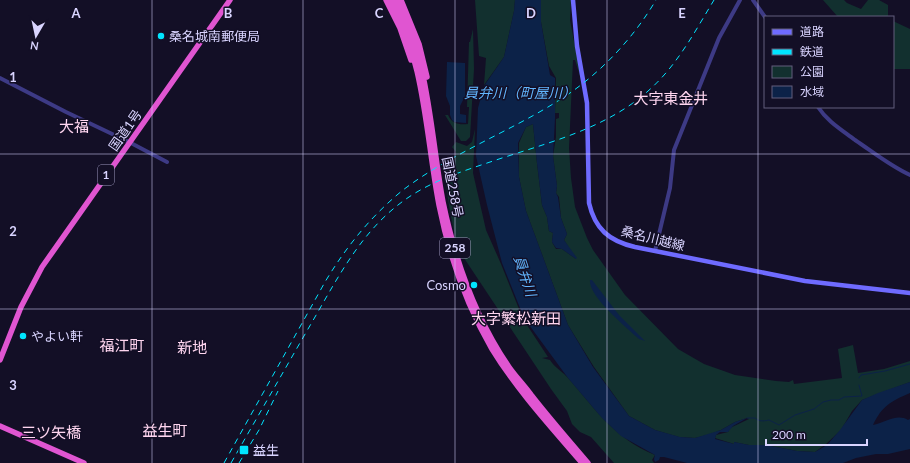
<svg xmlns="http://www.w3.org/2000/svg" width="910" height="463" font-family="Lato,'Noto Sans JP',sans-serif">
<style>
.green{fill:#12302f}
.water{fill:#0c2248}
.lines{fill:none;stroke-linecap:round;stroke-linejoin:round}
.stream{stroke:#0c2248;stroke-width:1}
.tertiary{stroke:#3d3a85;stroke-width:4}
.secondary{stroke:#6f6bff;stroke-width:4.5}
.trunk{stroke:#e055d1;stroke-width:5.5}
.rail{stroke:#00e5ff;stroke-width:1;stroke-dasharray:6 5;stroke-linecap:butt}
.grid{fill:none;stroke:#d9d4ff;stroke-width:1;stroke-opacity:0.55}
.poi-dot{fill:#00e5ff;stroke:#130f26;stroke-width:1.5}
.labels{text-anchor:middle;stroke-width:3;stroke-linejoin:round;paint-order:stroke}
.shield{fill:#130f26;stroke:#9e99be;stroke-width:1}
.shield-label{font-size:12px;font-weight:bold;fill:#d9d4ff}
.poi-label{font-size:13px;fill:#d9d4ff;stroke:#130f26;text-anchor:start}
.street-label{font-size:13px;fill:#d9d4ff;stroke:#130f26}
.water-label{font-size:14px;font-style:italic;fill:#62b6ff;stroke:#130f26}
.quarter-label{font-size:15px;fill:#ffd6f0;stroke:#130f26}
.grid-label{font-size:13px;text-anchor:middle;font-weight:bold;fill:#d9d4ff;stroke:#130f26;stroke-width:3;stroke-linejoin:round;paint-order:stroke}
</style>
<rect width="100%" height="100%" fill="#130f26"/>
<!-- green -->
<path class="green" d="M475 0H515L514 11 504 57 484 85 486 58 479 56Z
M541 0H571L570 20 581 79 575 60H573L569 148 571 178 575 207 587 238 593 250 625 295 678 349 704 364 735 375 776 381 789 382 793 380 794 384 842 378 838 349 853 345 858 373 884 369 910 361V382L862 400 852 411 841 430 826 444 815 452 797 451 766 445H749L734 442V444L715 438 716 435 728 432 730 428 749 419 747 418 735 422 721 430 711 434 695 438 679 437 655 430 629 416 594 367 568 325 526 211 519 177V143L526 127 533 124 537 163 542 205 547 217 549 231 553 233 552 242 556 249H562L576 259 564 240 567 234 561 218 559 197 556 193 557 186 553 156 556 137V119L559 118V113H555L556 78 549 66 541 22Z
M823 0H844L847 3 861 9 868 0H879L888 5V17H838Z
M893 21 910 29V69H893Z
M473 29 474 69 470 137 466 141H461L445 115H448C452 124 459 125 468 124L469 107H467L469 42H470Z
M475 129 473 173 486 230 501 264 523 319 548 357 542 358 550 360C554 367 563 372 569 379 597 411 614 438 655 455L652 460 654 463H614L591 437 580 432 572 424 567 411 551 389 462 255C451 229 448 198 444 170L453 164 456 152 452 147 456 142 467 146 472 142Z"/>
<!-- water -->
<path class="water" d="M515 0H541V22L550 75 555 78V118L553 156 557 186 556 193 558 197 561 218 567 234 564 240 577 258 576 259 562 249 556 248 552 242 553 233 549 231 547 217 542 205 537 163 533 124 526 127 518 143 519 177 526 211 568 325 593 367 629 416 655 430 680 437 695 438 721 430 735 422 747 418 733 426 728 432H720L716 435 715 439 734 444V442L749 445H766L797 451 815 452 827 445 840 430 862 400 878 393 910 382V393C891 401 882 406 873 425 884 423 897 413 908 420L910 419V449L888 454H876L856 458 843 463H687L664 457H660L659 460 655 462 654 459 655 455 621 436 602 418 568 378 524 318 502 263 487 205 476 156 478 108 484 86 504 57 514 11Z
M447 62 465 63V96L460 106V114L466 115V123L454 122 452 120 450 115V106L446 96Z
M590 280H592L619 315 645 341 639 339C627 328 588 296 590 280Z"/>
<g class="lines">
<!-- stream -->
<path class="stream" d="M859 378 861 375 885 371 910 364
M747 418H755C759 422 765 421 769 420L779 425 795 415 814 409 823 402 831 400H839L844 397 862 396 859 385"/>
<!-- tertiary -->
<path class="tertiary" d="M753 0 765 17
M0 78 66 112 129 142 167 162
M818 107C827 121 842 130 855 140 873 152 890 166 910 175
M655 251 670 188 674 150 719 38 740 0"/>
<!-- secondary -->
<path class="secondary" d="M573 0 577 46 587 103 589 203C595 229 609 241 635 247L805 281 910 293"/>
<!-- trunk -->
<path class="trunk" d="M386 0 400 28 411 60
M391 0C425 62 426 137 439 205 449 256 466 304 492 349 517 390 551 427 582 463
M396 0C429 56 431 139 443 202 455 260 476 319 509 367 516 377 525 386 532 396 550 419 569 441 588 463
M401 0 419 44 427 77
M0 360 21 307 42 267 230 0
M0 426 84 463"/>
<!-- rail -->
<path class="rail" d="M224 463 325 282C346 247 371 216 403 190 449 155 504 134 553 104 595 79 631 42 656 0
M231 463C257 418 282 374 308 329 334 285 357 237 398 205 428 181 464 171 499 159 563 138 626 123 670 68 687 47 700 23 714 0
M239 463 259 430 278 391"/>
</g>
<!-- grid -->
<path class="grid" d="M152 0V463M303 0V463M455 0V463M607 0V463M758 0V463M0 154H910M0 309H910"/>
<!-- markers -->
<g class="poi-dot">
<circle cx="161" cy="36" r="4"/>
<circle cx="474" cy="285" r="4"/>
<circle cx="23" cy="336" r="4"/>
<rect x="239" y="445" width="10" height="10" rx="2"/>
</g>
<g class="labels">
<!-- shield labels -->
<g class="shield">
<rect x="98" y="165" width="16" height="20" rx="3"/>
<rect x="440" y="238" width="30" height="20" rx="3"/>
</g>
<g class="shield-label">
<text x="106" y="179">1</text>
<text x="455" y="252">258</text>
</g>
<!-- poi labels -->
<g class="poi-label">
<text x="169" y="41">桑名城南郵便局</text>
<text x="466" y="290" text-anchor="end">Cosmo</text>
<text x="31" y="341">やよい軒</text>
<text x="253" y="455">益生</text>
</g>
<!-- street labels -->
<g class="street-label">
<text transform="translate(125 130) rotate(-55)" y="5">国道1号</text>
<text transform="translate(453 187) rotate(79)" y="5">国道258号</text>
<text transform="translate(653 238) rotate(14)" y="5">桑名川越線</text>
</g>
<!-- water labels -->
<g class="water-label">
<text x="520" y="98">員弁川（町屋川）</text>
<text transform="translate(525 276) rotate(72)" y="5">員弁川</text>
</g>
<!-- quarter labels -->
<g class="quarter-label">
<text x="671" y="104">大字東金井</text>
<text x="74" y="132">大福</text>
<text x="516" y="324">大字繁松新田</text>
<text x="122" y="351">福江町</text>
<text x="192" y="353">新地</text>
<text x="165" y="436">益生町</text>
<text x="51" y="438">三ツ矢橋</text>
</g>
</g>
<g class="grid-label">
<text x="76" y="18">A</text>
<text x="228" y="18">B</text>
<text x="379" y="18">C</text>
<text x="531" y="18">D</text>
<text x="682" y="18">E</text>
<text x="13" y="82">1</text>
<text x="13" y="236">2</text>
<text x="13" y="390">3</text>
</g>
<!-- legend -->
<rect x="764" y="16" width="130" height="92" fill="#130f26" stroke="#625e7d"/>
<rect x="772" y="29" width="20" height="6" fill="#6f6bff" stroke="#625e7d"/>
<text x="800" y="36" font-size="12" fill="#d9d4ff">道路</text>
<rect x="772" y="49" width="20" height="6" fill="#00e5ff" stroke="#625e7d"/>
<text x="800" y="56" font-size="12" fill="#d9d4ff">鉄道</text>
<rect x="772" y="66" width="20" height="12" fill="#12302f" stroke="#625e7d"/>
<text x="800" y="76" font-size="12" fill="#d9d4ff">公園</text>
<rect x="772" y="86" width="20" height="12" fill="#0c2248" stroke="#625e7d"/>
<text x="800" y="96" font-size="12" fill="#d9d4ff">水域</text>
<!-- north arrow -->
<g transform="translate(36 36) rotate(189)" stroke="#130f26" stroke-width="3" paint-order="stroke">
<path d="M0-3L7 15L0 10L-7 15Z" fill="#d9d4ff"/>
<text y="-6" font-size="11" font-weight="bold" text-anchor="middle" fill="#d9d4ff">N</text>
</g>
<!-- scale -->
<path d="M766 439v6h101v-6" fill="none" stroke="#d9d4ff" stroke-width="2"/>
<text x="772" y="439" font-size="12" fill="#d9d4ff" stroke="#130f26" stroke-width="3" paint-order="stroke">200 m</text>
</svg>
